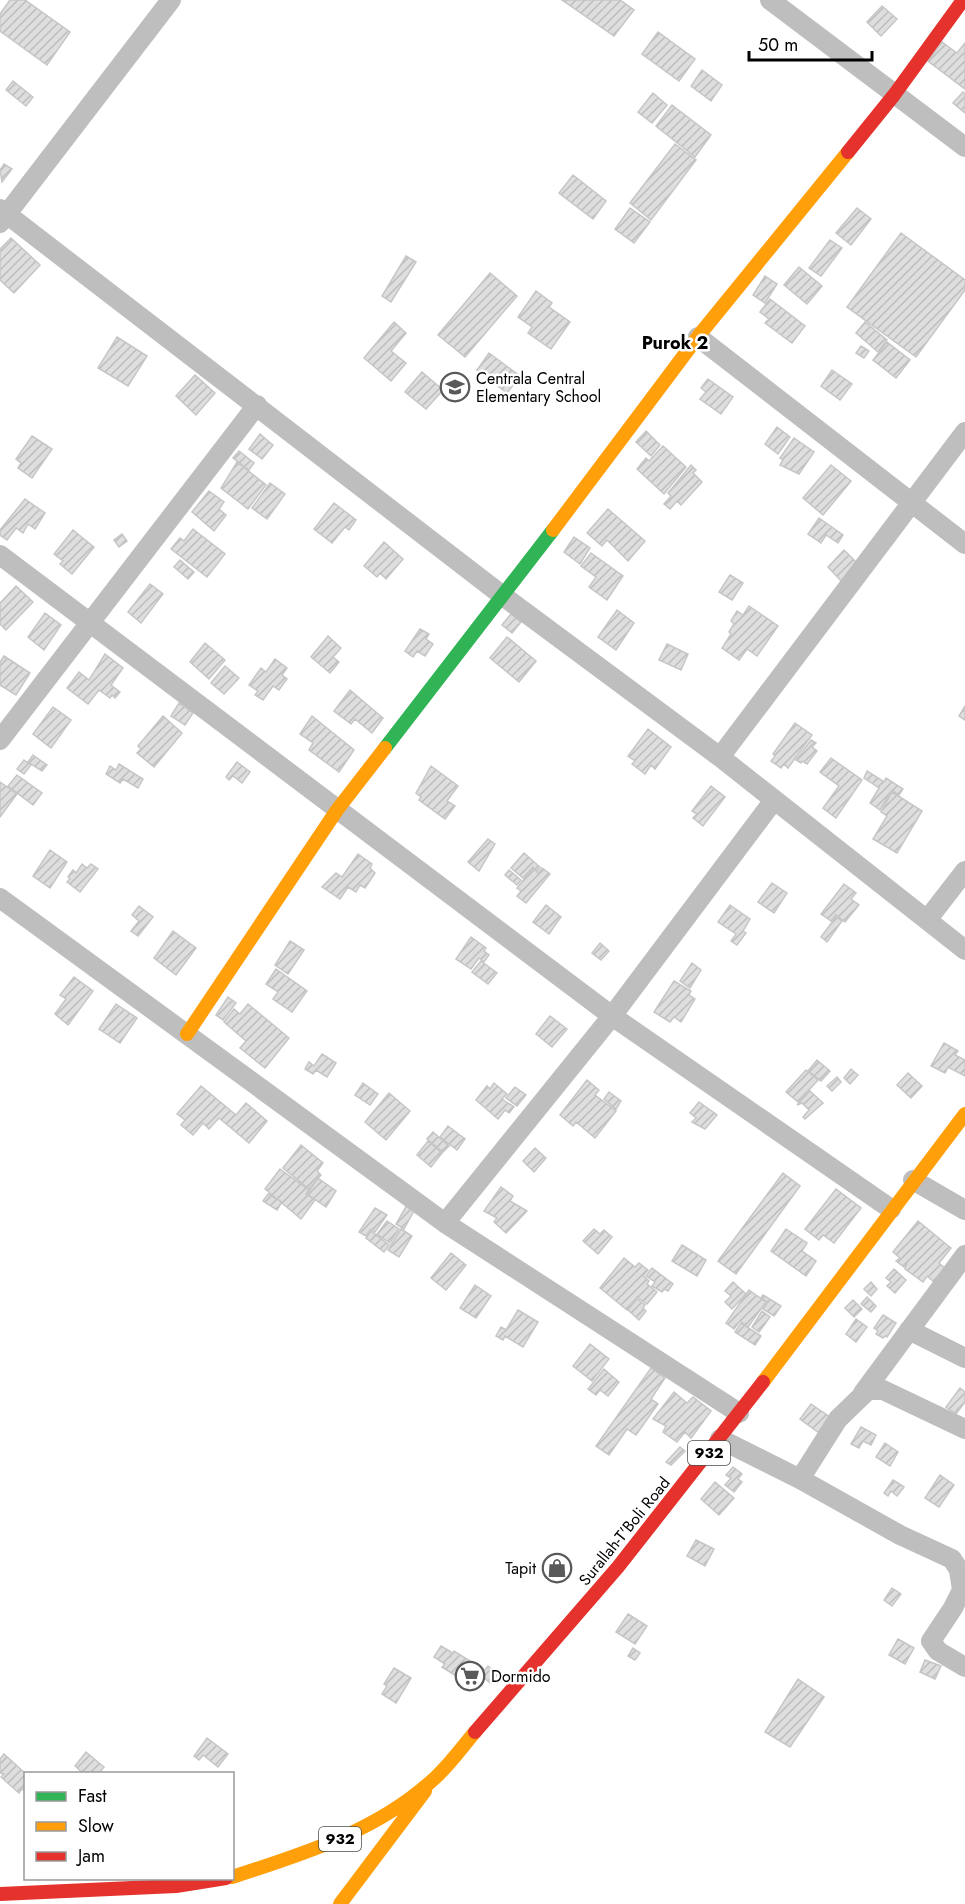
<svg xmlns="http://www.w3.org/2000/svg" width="965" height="1904" font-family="Jost,sans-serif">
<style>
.building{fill:url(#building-hatch);stroke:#c6c6c6;stroke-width:1.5}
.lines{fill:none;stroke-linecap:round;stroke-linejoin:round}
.street{stroke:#bebebe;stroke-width:20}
.fast{stroke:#30b455;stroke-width:14}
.slow{stroke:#ff9f0a;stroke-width:14}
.jam{stroke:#e5322d;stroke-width:14}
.labels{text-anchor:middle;stroke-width:5;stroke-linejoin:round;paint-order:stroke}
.shield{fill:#fff;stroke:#4c4c4c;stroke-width:1.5}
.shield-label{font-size:15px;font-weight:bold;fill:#000}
.poi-label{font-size:16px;fill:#000;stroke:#fff;text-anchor:start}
.street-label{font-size:16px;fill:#000;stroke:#fff}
.neighbourhood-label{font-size:18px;font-weight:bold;fill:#000;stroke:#fff}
</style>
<defs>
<pattern id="building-hatch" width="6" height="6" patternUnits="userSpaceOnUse" patternTransform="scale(1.5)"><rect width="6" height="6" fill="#dedede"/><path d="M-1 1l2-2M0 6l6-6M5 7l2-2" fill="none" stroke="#bdbdbd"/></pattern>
</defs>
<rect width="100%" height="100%" fill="#fff"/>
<!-- building -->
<path class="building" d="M10 0H25L70 32 47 65 0 31V14Z
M562 0H620L634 10 614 36Z
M882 6 897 19 881 36 867 22Z
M658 32 695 59 679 81 642 54Z
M942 42 957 53 965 43V89L928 61Z
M702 70 722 85 711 101 691 86Z
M13 81 33 97 26 106 6 90Z
M963 92 965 94V113L953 103Z
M653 93 667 105 652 123 638 112Z
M672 105 711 135 695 157 656 126Z
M675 144 696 160 651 220 630 203Z
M4 164 12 169 2 182 0 170Z
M573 175 606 201 593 219 559 193Z
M630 208 650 222 634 243 615 229Z
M857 208 871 219 851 245 836 233Z
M901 233 965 280V290L916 357 847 307Z
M11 238 40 265 14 293 0 280V249Z
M830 240 842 248 821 276 809 268Z
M406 256 416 262 391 302 382 296Z
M799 267 822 286 807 304 784 285Z
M490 273 517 296 465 357 438 335Z
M765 276 777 284 765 303 753 295Z
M536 291 552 303 549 307 570 322 551 349 528 333 532 327 518 317Z
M770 299 805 326 792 343 765 323 769 319 760 312Z
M394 322 406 333 391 351 406 363 391 381 364 358Z
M865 322 887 340 878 352 856 333Z
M117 337 147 356 128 386 98 368Z
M887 342 910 360 896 378 873 360Z
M861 346 869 351 864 358 856 353Z
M489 353 520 376 507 393 477 370Z
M832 370 852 384 840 400 821 386Z
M422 372 443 390 426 409 405 392Z
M195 375 215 393 196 415 176 396Z
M708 379 733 397 721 414 700 399 706 392 701 388Z
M777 427 790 437 778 454 765 444Z
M646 431 660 445 651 456 636 442Z
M260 434 273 445 262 459 249 449Z
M32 436 52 449 32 478 18 468 21 463 16 459Z
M794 438 814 452 799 474 780 465 783 460 780 458Z
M663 446 686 467 664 494 637 469 646 458 649 461Z
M239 451 254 463 249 470 233 458Z
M237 462 266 485 248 509 221 488Z
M691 465 696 470 693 473 702 482 681 505 677 501 670 509 664 504 671 496 668 493Z
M831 465 851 481 823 515 803 498Z
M270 483 285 494 267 519 252 508Z
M209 491 224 502 219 509 226 515 214 531 192 512Z
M25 499 45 513 35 529 28 524 23 533 16 528 7 540 0 535V530Z
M334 503 356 520 349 530 345 527 332 543 314 529Z
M608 509 645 541 628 561 607 540 602 546 587 533Z
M819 518 843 535 838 543 826 535 821 543 808 534Z
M193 529 225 554 207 577 171 549 180 538 184 541Z
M73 530 94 547 72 574 60 564 63 561 54 554Z
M122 534 127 541 119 547 114 540Z
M574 537 590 548 580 564 564 552Z
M384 542 403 559 386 579 380 573 377 577 364 566Z
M844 550 860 566 843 583 828 567Z
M591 553 623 576 607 600 589 587 596 577 581 566Z
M180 560 194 572 188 579 174 567Z
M730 575 743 583 732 600 719 592Z
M150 584 163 594 141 623 128 612Z
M16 586 33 602 6 630 0 624V603Z
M749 606 778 626 757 656 747 649 739 660 722 648 731 634 729 632 734 624 731 621 737 611 743 615Z
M617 610 634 623 616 650 598 637Z
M45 613 61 625 44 650 28 637Z
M511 614 521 622 512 633 502 625Z
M420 629 429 634 426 639 433 644 425 656 417 651 413 657 405 651Z
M328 636 341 648 333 657 339 662 330 673 311 657Z
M507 637 536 661 519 682 490 658Z
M205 643 225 660 209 679 190 662Z
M667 644 688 654 681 670 659 660Z
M105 654 123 668 111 685 120 692 115 698 112 695 110 698 99 690 88 704 67 688 79 672 89 680Z
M4 656 30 673 16 695 0 685V662Z
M275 659 287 668 282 675 287 679 279 690 273 686 263 700 255 695 258 691 249 685 261 668 266 672Z
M225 666 239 678 224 694 211 683Z
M350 690 383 718 372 733 355 719 351 724 334 711Z
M179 703 193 713 185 725 171 716Z
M965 706V720L959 716Z
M53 707 71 720 51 748 33 734Z
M163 716 182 733 154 767 137 753 141 749 138 746Z
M312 716 354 750 339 772 309 750 313 743 300 734Z
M795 723 812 735 788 768 784 764 781 768 771 761 775 756 773 754Z
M648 729 671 747 655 769 651 765 645 774 632 764 635 761 628 756Z
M811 740 816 743 812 747 817 751 807 764 802 761 801 763 796 760Z
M33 755 47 765 42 771 28 762Z
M831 758 862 780 836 818 823 808 839 786 820 772Z
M24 760 31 765 24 774 17 769Z
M237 762 250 772 242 783 233 776 229 780 226 777Z
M119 764 143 779 138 788 123 779 120 783 106 774 110 766 116 770Z
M431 766 458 786 447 801 455 806 445 819 419 800 421 797 416 793Z
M867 771 884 782 886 778 903 789 899 795 892 790 880 810 870 803 879 788 864 778Z
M17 775 42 793 33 805 8 786Z
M0 782 17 794 0 817Z
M711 786 725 797 703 826 693 818 697 814 692 811Z
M892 792 922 811 897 853 873 839 887 816 881 812Z
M488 839 495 844 479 871 468 862Z
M50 850 67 862 50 888 33 876Z
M524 853 540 867 537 871 533 867 523 878 511 868Z
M358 854 372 864 370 868 375 873 365 888 360 885 356 892 348 887 340 899 322 887 336 873 342 877Z
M82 864 87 868 91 864 98 869 80 892 67 882 70 879 68 877 73 870 76 873Z
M533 868 538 873 542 868 550 874 526 903 517 896 521 891 517 888Z
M509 870 521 880 517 885 505 875Z
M772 883 787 893 774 913 758 902Z
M844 884 856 893 851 899 859 905 845 922 836 915 831 921 821 914Z
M546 905 561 917 549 934 533 922Z
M730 905 750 919 743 931 746 933 737 945 731 941 736 934 718 922Z
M139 906 153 917 138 936 131 931 139 921 132 915Z
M836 917 842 921 827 942 821 937Z
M173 931 196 948 176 975 154 958Z
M471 937 486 948 484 951 489 955 484 962 479 958 471 969 456 959Z
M290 941 304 950 288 974 275 965Z
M600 943 609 951 601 960 592 953Z
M481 961 497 973 488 984 472 972Z
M692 963 701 970 690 988 680 981Z
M276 969 307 991 292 1012 273 999 278 992 266 984Z
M74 977 93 991 68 1025 55 1014 66 999 60 995Z
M674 981 691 991 689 995 695 999 681 1022 674 1017 670 1022 654 1012Z
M228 997 236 1003 223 1020 216 1015Z
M116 1004 137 1018 120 1043 99 1029Z
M248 1004 289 1038 265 1068 240 1048 246 1041 224 1022 234 1009 240 1014Z
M550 1016 567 1029 552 1047 536 1034Z
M944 1043 958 1051 955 1055 965 1060V1076L948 1067 945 1073 931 1066Z
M322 1054 336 1063 327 1077 316 1070 313 1074 305 1069 309 1062 314 1066Z
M817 1060 830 1071 821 1081 808 1071Z
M851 1069 858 1075 850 1084 844 1078Z
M806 1070 818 1080 798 1102 786 1092Z
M908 1073 922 1086 911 1098 897 1085Z
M837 1077 841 1082 832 1091 827 1086Z
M587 1080 599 1090 595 1095 616 1111 595 1138 576 1122 573 1126 560 1115Z
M363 1083 378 1094 370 1105 355 1095Z
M494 1083 507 1094 502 1099 514 1107 509 1113 505 1110 498 1119 476 1100 487 1086 490 1089Z
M201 1086 236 1115 246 1103 267 1121 249 1143 219 1118 209 1129 203 1123 193 1135 181 1125 185 1120 177 1114Z
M515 1087 526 1095 517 1106 506 1098Z
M810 1091 823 1103 805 1119 803 1117 809 1110 802 1103 797 1105Z
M609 1092 621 1101 616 1109 604 1099Z
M389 1093 410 1111 386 1140 365 1122Z
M699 1102 717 1115 705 1129 692 1122 696 1118 690 1113Z
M448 1126 465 1139 457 1150 440 1137Z
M433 1132 449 1146 443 1152 427 1139Z
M428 1141 442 1153 431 1167 417 1155Z
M301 1145 323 1163 317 1171 321 1175 309 1189 283 1168Z
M535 1148 546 1158 534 1172 523 1161Z
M280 1169 309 1190 306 1194 315 1200 301 1219 265 1189Z
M783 1173 800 1186 736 1274 718 1261Z
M318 1178 336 1191 326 1207 307 1194Z
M501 1187 513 1196 510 1201 527 1211 506 1233 494 1222 497 1218 484 1211Z
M836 1189 861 1208 834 1243 823 1235 819 1240 805 1229Z
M268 1194 282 1202 277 1210 263 1201Z
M407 1205 415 1209 404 1229 396 1224Z
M375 1208 387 1215 375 1232 371 1229 366 1236 359 1232Z
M387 1221 399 1229 390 1243 377 1234Z
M918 1221 951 1248 939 1263 945 1268 934 1282 927 1276 923 1282 905 1269 907 1263 904 1267 896 1261 900 1258 893 1252Z
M401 1229 412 1236 399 1257 388 1250Z
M594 1229 600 1234 604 1230 612 1237 598 1254 583 1241Z
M786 1229 807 1243 802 1251 816 1261 806 1276 771 1251Z
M371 1231 389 1245 384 1252 366 1238Z
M682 1245 706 1260 697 1276 672 1261Z
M451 1253 466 1265 446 1290 431 1278Z
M624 1258 635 1267 639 1263 648 1270 643 1276 649 1281 647 1284 657 1292 647 1304 637 1297 627 1310 600 1288Z
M652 1268 673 1284 668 1291 664 1289 662 1292 652 1286 655 1282 646 1276Z
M894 1269 906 1280 895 1293 887 1286 891 1282 886 1278Z
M733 1282 746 1294 732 1309 725 1302 731 1296 725 1291Z
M871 1282 877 1289 871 1296 864 1289Z
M475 1285 491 1296 476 1318 460 1308Z
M749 1290 766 1302 748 1327 740 1321 734 1329 726 1323Z
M763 1295 781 1306 774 1316 763 1309 768 1302 761 1298Z
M867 1297 876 1306 871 1312 861 1304Z
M637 1299 645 1305 643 1308 646 1311 639 1320 628 1310Z
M853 1300 862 1309 854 1317 845 1308Z
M518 1310 538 1322 523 1347 505 1336 503 1340 496 1336 501 1327 506 1330Z
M762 1311 770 1317 759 1332 752 1327Z
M883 1315 896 1323 887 1337 885 1336 883 1338 876 1334 878 1331 874 1328Z
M856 1319 867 1327 856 1342 846 1334Z
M741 1323 761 1336 755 1345 735 1332Z
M590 1344 609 1359 592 1381 573 1366Z
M651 1368 665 1378 651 1399 658 1404 636 1435 627 1429 609 1455 596 1446Z
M604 1369 619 1382 608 1396 600 1390 596 1395 588 1389Z
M960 1388 965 1392V1402L956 1414 946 1407Z
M674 1392 687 1403 693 1397 711 1411 691 1438 685 1432 677 1442 663 1432 666 1426 653 1419Z
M811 1404 830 1417 819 1433 800 1419Z
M861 1427 876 1435 871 1445 863 1441 859 1448 851 1444Z
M885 1443 898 1452 890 1466 876 1457Z
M680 1447 685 1451 671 1465 666 1462Z
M733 1467 742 1474 738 1479 742 1482 734 1492 725 1485 731 1478 726 1475Z
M940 1475 954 1485 939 1507 925 1498Z
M893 1480 904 1487 897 1496 891 1491 888 1496 884 1493Z
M715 1482 734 1498 719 1515 701 1499Z
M696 1540 714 1549 705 1566 687 1556Z
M892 1588 901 1594 892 1606 884 1600Z
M628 1614 647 1626 635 1644 616 1632Z
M898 1639 914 1648 905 1664 889 1655Z
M441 1646 451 1652V1656L454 1651 483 1669 472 1686 442 1667 445 1664 434 1657Z
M633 1648 640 1653 635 1660 628 1656Z
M925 1660 941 1666 935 1679 920 1672Z
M488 1666 498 1674 490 1683 481 1675Z
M394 1668 411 1678 396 1703 382 1694 387 1686 384 1684Z
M798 1679 824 1697 790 1747 765 1732Z
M207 1738 228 1754 218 1767 203 1755 199 1760 194 1756Z
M86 1752 104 1767 98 1774H84L75 1766Z
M4 1754 26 1774 25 1791 22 1789 19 1793 1 1777 4 1774 0 1773V1759Z"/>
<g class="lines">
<!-- street -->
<path class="street" d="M770 0 965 147
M0 209 503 596 720 757 965 950
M0 223 171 0
M698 337 965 544
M0 555 612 1016 891 1209
M0 740 257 405
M720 757 965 432
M0 898 445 1223 739 1413
M927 920 965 871
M913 1180 965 1210
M445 1223 612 1016 774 800
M909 1330 965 1358
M863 1393 965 1255
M720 1439 800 1479 900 1535 952 1559 959 1570 962 1590 953 1608 931 1641 938 1651 965 1667
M800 1479 838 1419 868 1390H883L965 1429"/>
<!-- fast -->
<path class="fast" d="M385 748 553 530"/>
<!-- slow -->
<path class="slow" d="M553 530 700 334 848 152
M187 1034 337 810 385 748
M763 1382 965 1114
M232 1877C304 1854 380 1830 436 1777 451 1763 463 1746 475 1732
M340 1904 425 1791"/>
<!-- jam -->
<path class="jam" d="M848 152 894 95 963 0
M475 1732 618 1567 763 1382
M0 1894 176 1886 226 1878"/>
</g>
<!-- icons -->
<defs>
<g id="school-ring" transform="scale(1.5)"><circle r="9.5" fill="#fff" stroke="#595959" stroke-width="1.5"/><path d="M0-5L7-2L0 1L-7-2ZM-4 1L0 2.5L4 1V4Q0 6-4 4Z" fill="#595959"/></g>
<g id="shop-ring" transform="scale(1.5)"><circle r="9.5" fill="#fff" stroke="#595959" stroke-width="1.5"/><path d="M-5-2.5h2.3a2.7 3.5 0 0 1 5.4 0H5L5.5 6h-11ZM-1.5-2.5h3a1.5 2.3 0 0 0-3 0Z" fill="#595959"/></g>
<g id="supermarket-ring" transform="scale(1.5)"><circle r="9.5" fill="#fff" stroke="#595959" stroke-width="1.5"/><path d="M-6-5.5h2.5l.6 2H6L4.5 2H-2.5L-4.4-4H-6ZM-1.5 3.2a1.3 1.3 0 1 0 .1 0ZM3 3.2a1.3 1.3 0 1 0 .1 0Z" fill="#595959"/></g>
</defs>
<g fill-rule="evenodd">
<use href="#school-ring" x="455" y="387"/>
<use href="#shop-ring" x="557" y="1568"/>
<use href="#supermarket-ring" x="470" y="1676"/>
</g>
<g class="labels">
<!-- shield labels -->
<g class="shield">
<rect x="688" y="1441" width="42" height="24" rx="4.5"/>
<rect x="319" y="1827" width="42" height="24" rx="4.5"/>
</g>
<g class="shield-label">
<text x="709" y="1458">932</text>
<text x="340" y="1844">932</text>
</g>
<!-- poi labels -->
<g class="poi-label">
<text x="476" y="384">Centrala Central<tspan x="476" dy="18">Elementary School</tspan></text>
<text x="536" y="1574" text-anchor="end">Tapit</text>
<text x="491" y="1682">Dormido</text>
</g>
<!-- street labels -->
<g class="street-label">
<text transform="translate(624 1531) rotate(-51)" y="6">Surallah-T'Boli Road</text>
</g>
<!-- neighbourhood labels -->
<g class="neighbourhood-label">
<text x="675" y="349">Purok 2</text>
</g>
</g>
<!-- legend -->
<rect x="24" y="1772" width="210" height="108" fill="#ffffff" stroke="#999999" stroke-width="1.5"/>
<rect x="36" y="1792" width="30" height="9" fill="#30b455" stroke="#999999" stroke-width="1.5"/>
<text x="78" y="1802" font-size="18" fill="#000000">Fast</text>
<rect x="36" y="1822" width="30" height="9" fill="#ff9f0a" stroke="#999999" stroke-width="1.5"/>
<text x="78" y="1832" font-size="18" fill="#000000">Slow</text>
<rect x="36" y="1852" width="30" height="9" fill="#e5322d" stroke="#999999" stroke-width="1.5"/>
<text x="78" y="1862" font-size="18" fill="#000000">Jam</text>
<!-- scale -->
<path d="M749 51v9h123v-9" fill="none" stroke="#000000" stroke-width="3"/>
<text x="758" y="51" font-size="18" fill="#000000" stroke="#ffffff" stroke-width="4.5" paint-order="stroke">50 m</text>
</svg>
